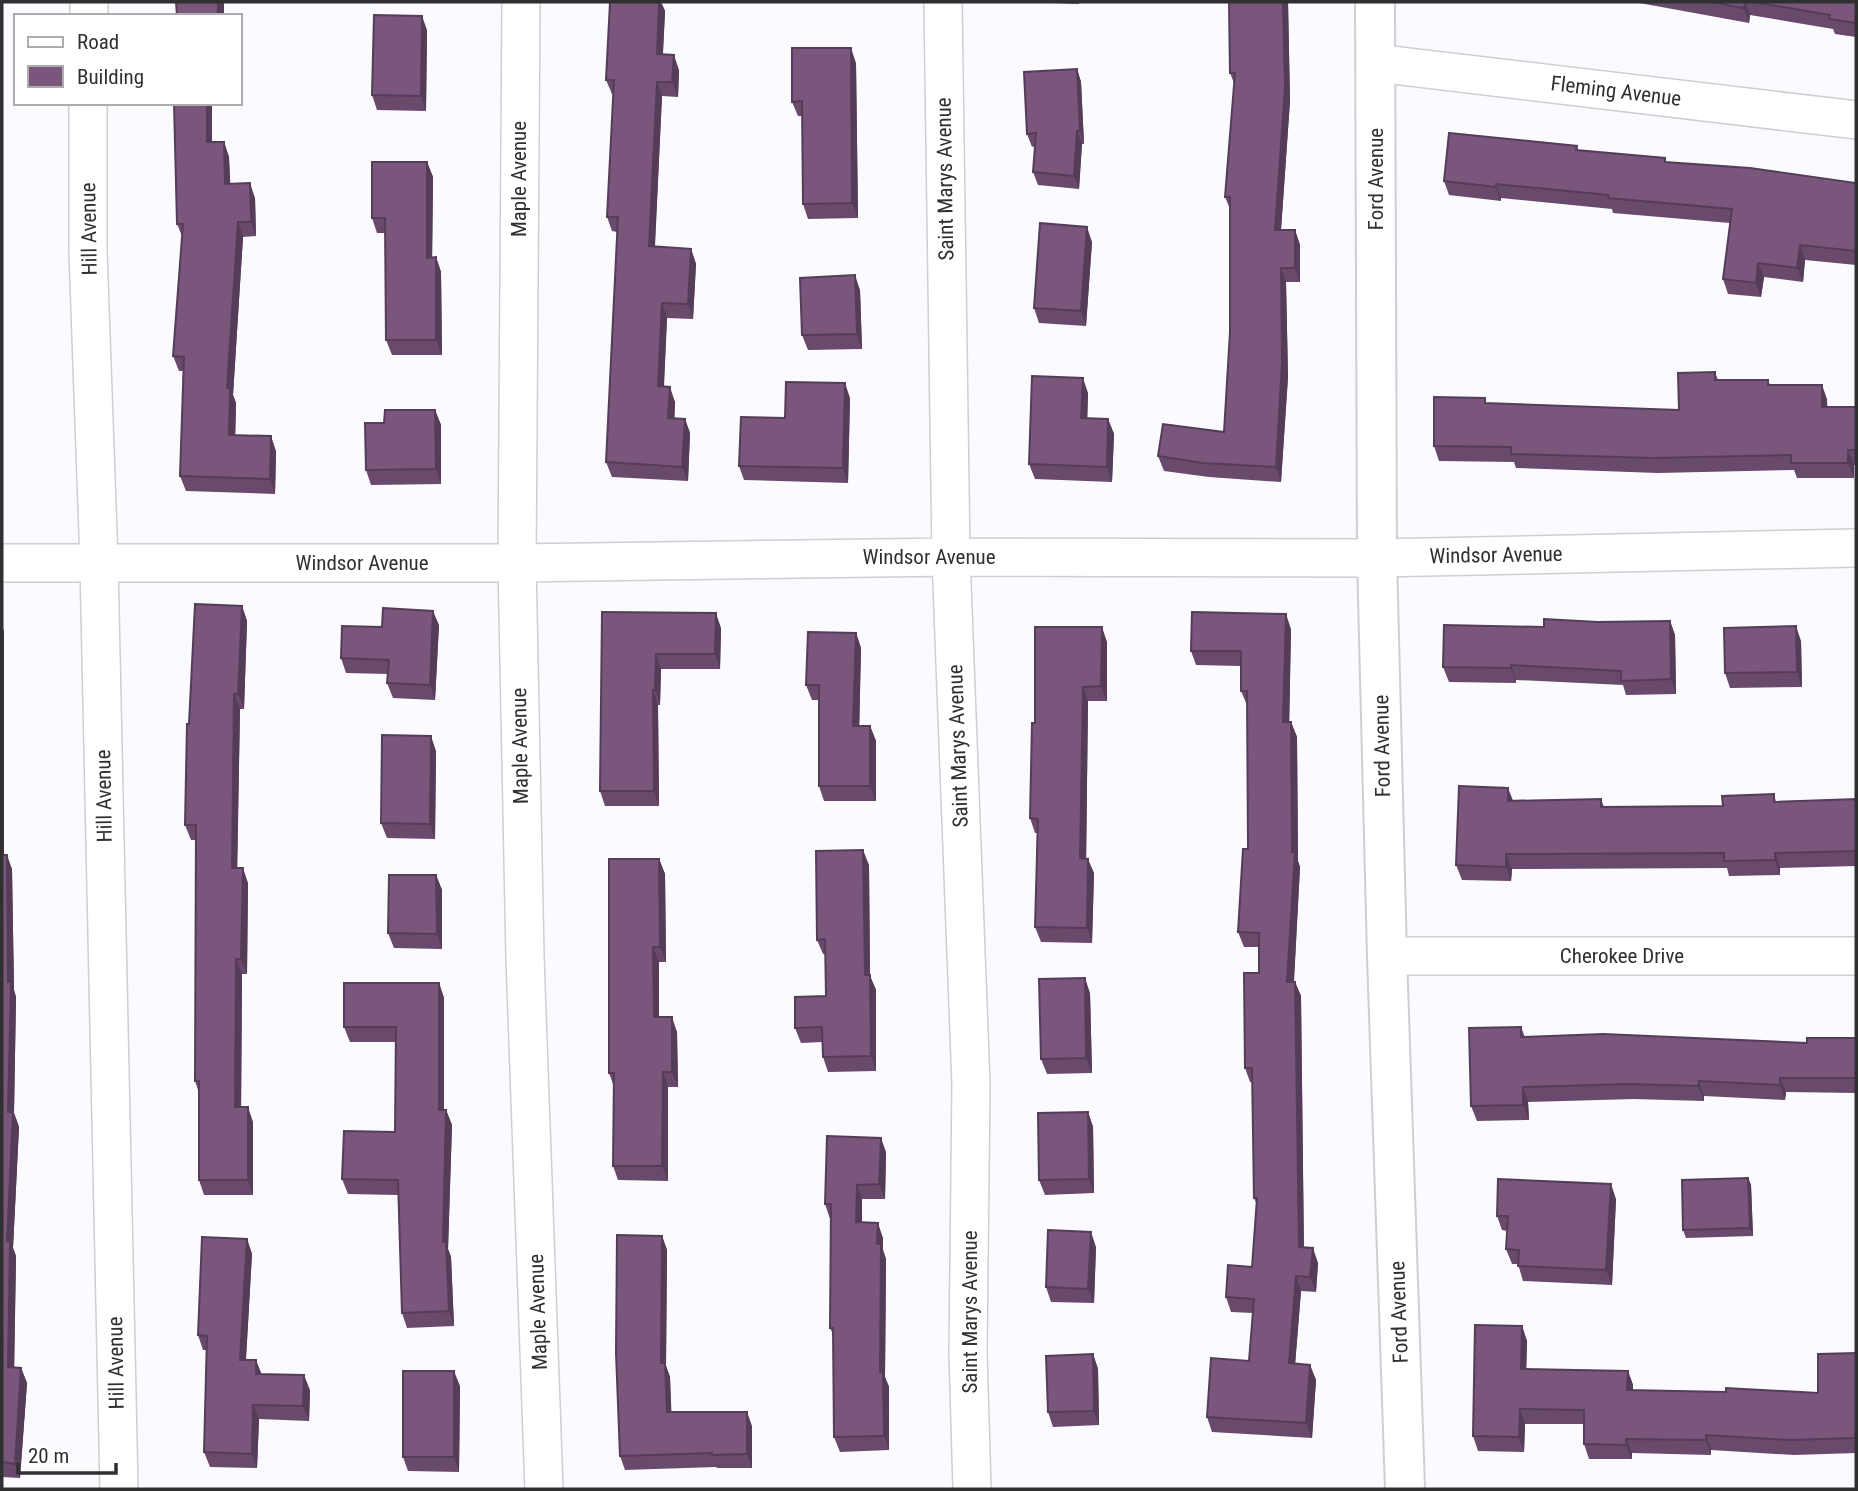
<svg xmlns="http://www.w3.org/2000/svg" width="1858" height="1491" font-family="'Roboto Condensed',sans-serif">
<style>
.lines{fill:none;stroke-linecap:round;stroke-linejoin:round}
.minor-casing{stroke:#cecfd3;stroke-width:40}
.tertiary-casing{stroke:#cecfd3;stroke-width:42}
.minor{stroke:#fff;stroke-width:37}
.tertiary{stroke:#fff;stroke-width:38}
.wall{fill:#694a6c}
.shaded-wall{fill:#553c58}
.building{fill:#7a567d;stroke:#553c58;stroke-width:2}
.labels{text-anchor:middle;stroke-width:7;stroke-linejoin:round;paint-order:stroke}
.street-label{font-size:21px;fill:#303032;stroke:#fff}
</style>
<rect width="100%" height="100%" fill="#fbfbff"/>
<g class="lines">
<!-- minor casing -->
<g class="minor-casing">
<path id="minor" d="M521 2 517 563 525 957 544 1489
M943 2 951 557 971 1084 968 1352 972 1489
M89 16V2
M1375 63 1856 120
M88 103V251L99 563 119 1489
M2 563H517L951 557 1377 558 1856 548
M1387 956H1856"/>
</g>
<!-- tertiary casing -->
<g class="tertiary-casing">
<path id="tertiary" d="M1375 2 1377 558 1387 956 1405 1489"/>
</g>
<!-- minor -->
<use href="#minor" class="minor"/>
<!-- tertiary -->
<use href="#tertiary" class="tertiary"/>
</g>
<!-- wall -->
<path class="wall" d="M610 2H661L665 11 663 54 679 70 678 97 662 96 655 247 691 249 696 264 693 319 667 318 664 387 675 402 674 418 685 419 690 433 688 481 612 477 606 462 617 232 612 231 607 217 613 94H612L606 80Z
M1023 2H1079V4Z
M1229 2H1288L1290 101 1281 230H1295L1300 245V282H1286L1288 377 1281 482 1209 477 1164 471 1158 456 1224 432 1230 332V209L1225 197 1234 83 1230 73Z
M1634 2H1856V37L1835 34 1833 29 1750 15 1749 23Z
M427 30 426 111 377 110 372 95Z
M856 63 858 218 808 219 803 204 802 116H798L792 102Z
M1077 69 1081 82 1084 144H1082L1079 189 1038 185 1033 172 1035 146 1032 147 1027 134Z
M212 142H224L229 157 230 184 255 198 256 236 243 237 233 395 236 403 235 435 276 451 275 494 186 491 180 476 183 371H179L173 356 182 236 177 224Z
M1577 146 1578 150 1667 162 1856 183V265L1805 260 1803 282 1764 277 1761 297 1728 294 1723 279 1730 223 1613 213 1612 209 1501 198V201L1449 195 1444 181Z
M427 162 433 177 432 258 436 257 441 272 442 355H392L386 340V233H377L372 218Z
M1092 242 1086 326 1039 323 1034 308Z
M860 290 862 349 808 350 802 335Z
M1715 372 1718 380H1768L1770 385 1827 399V407H1856V465H1854V478H1797L1794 470 1658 473 1516 468 1514 462 1439 461 1434 446 1486 403 1679 410Z
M1088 393 1087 418 1108 419 1114 434 1112 482 1035 479 1029 464Z
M850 398 848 483 744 480 739 466 785 418Z
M435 410 441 425V484L371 485 366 470 384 423Z
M242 606 247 621 244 709H240L237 868 248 883 247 974H242L241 1107 253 1122V1195H204L199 1180V1093L195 1081 196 840H191L185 825 189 724Z
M602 612 721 628 720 669H661L660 705H658L659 806H605L600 791Z
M1670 621 1675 635 1676 694 1626 695 1623 685 1516 680V683L1449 682 1443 667 1544 627 1597 622Z
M439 625 435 700 393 698 387 683 388 674 346 673 341 658 382 627Z
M2 626 4 632V855L12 869 14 990 16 997 14 1113 19 1127 13 1248 16 1256 14 1367 21 1368 27 1383 20 1478 2 1477Z
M1291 629 1289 722H1291L1297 737 1298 861 1300 867 1294 982H1295L1301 996 1304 1248 1318 1263 1316 1292 1301 1291 1295 1364 1310 1365 1316 1380 1312 1438 1212 1432 1207 1417 1249 1361 1253 1313 1231 1312 1226 1297 1252 1267 1257 1205 1254 1198 1252 1082H1250L1245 1068 1259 973V947H1244L1238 932 1248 849 1247 705 1241 691V666L1196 665 1191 651Z
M856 633 861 648 859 726H870L876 741V801H824L819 786V700H812L806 685Z
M1801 641 1802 687 1730 688 1725 673Z
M1107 642V701H1088L1086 859 1094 873 1092 943 1041 942 1035 927 1037 833H1035L1030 818 1035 723Z
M436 751 435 839 387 838 381 823Z
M1774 794 1776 802 1856 799V866L1780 868V875L1729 876 1727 868 1512 869 1511 881 1462 880 1456 865 1513 800 1601 799 1604 807 1723 806Z
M659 859 665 874 666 962H659V1017L677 1032 678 1087H668V1181L618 1180 613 1166V1084L609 1073Z
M869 865 870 976 876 990V1071L828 1072 823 1057 822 1042 801 1043 795 1028 826 996V954H823L817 940Z
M436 875 442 890V949L394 948 388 933Z
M439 983 444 998V1110H446L452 1125 448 1249 451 1257 454 1326 407 1328 402 1313 398 1195 348 1194 342 1179 395 1132 396 1042H350L344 1027Z
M1090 993 1092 1073 1047 1074 1041 1059Z
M1521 1027 1525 1037 1807 1043 1856 1038V1093L1786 1092 1785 1100 1704 1096V1101L1634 1099 1528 1102 1529 1120 1477 1121 1471 1106Z
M1088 1112 1093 1127 1094 1193 1045 1195 1039 1180Z
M886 1152 885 1199H862V1222L883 1238V1250L886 1259 885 1377 889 1387V1450L840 1452 834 1437 833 1334 830 1328 831 1219H830L825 1204Z
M1748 1178 1751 1185 1753 1236 1686 1238 1683 1230Z
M1616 1199 1612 1285 1523 1281 1518 1264H1512L1506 1249 1507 1231 1502 1230 1497 1216Z
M662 1236 667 1250 666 1366 670 1377 671 1412 752 1426V1468H717L716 1467 625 1470 620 1456Z
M247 1239 252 1254 246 1360 261 1374 310 1390 309 1421 259 1419 257 1468 210 1467 204 1452 207 1350H203L198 1335Z
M1096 1247 1094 1303 1051 1302 1046 1287Z
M1522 1326 1527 1341 1526 1369 1628 1371 1633 1385V1390L1818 1393 1856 1353V1453L1794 1455 1711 1450V1455L1632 1453V1459H1589L1584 1444V1424H1525L1524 1452 1478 1451 1473 1436Z
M1093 1354 1098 1369 1099 1425 1053 1427 1048 1412Z
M460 1386 459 1472 408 1471 403 1457Z"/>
<!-- shaded-wall -->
<path class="shaded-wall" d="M218 2H224V16H218Z
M659 2H661L665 11 662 69 657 54Z
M1283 2H1288L1290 101 1280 244 1275 230Z
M1745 2 1750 15 1749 23 1744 8Z
M422 16 427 30 426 111 421 96Z
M851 48 856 63 858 218 852 203Z
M674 55 679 70 678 97 672 82Z
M1077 69 1081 82 1084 144 1080 131Z
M657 82 662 96 654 261 649 246Z
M207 103H212V157L207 142Z
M1077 131 1082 144 1079 189 1074 176Z
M224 142 229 157 231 199 225 184Z
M427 162 433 177 432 272 427 258Z
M250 183 255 198 256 236 251 222Z
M1496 184 1501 198V201L1496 187Z
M238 222 243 237 233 395 236 403 235 450 229 435 227 388Z
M1087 227 1092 242 1086 326 1081 311Z
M1295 230 1300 245V282L1295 268Z
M1800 245 1805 260 1803 282 1797 268Z
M691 249 696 264 693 319 688 304Z
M436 257 441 272 442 355 436 340Z
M1758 263 1764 277 1761 297 1756 283Z
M1281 268 1286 282 1288 377 1281 482 1276 467Z
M855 275 860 290 862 349 857 334Z
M662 303 667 318 663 401 658 386Z
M1083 378 1088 393 1087 433 1081 418Z
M845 383 850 398 848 483 843 468Z
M1822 385 1827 399 1828 422 1822 407Z
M670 387 675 402 674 433 668 418Z
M435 410 441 425V484L436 469Z
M685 419 690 433 688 481 682 467Z
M1108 419 1114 434 1112 482 1107 467Z
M271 436 276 451 275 494 270 479Z
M1848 450 1854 465V478L1848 463Z
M242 606 247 621 244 709 238 694Z
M433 611 439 625 435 700 430 685Z
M716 613 721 628 720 669 715 654Z
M1286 614 1291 629 1289 737 1283 722Z
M1670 621 1675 635 1676 694 1671 679Z
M2 626 4 632V870L2 864Z
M1796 626 1801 641 1802 687 1797 672Z
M1102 627 1107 642V701L1101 686Z
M856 633 861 648 859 741 853 726Z
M656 654 661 669 660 705 655 690Z
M1511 665 1516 680V683L1511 668Z
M1083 687 1088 701 1086 873 1080 858Z
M653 690 658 705 659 806 654 791Z
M234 694 240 709 237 883 232 868Z
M1291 722 1297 737 1298 861 1300 867 1293 996 1287 982 1292 852Z
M870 726 876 741V801L870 786Z
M431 736 436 751 435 839 430 824Z
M1508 788 1514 803 1508 801Z
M863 850 869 865 870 976 876 990V1071L871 1056 865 975Z
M1775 853 1780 868V875L1775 860Z
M1506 854 1512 869 1511 881 1506 867Z
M7 855 12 869 14 990 16 997 14 1113 19 1127 13 1248 16 1256 14 1382 8 1367 7 1241 8 982Z
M659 859 665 874 666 962 660 947Z
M1088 859 1094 873 1092 943 1087 928Z
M243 868 248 883 247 974 241 959Z
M436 875 442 890V949L437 934Z
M653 947 659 962V1032L654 1017Z
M236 959 242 974 241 1122 235 1107Z
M1085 978 1090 993 1092 1073 1086 1058Z
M1295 982 1301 996 1304 1262 1299 1247Z
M439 983 444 998V1124L439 1110Z
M672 1017 677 1032 678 1087 672 1072Z
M663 1072 668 1087V1181L662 1166Z
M1780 1078 1786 1092 1785 1100 1780 1085Z
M1699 1081 1704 1096V1101L1698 1086Z
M1523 1087 1528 1102 1529 1120 1523 1105Z
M248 1107 253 1122V1195L248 1180Z
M446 1110 452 1125 448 1249 451 1257 454 1326 449 1311 443 1242Z
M1088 1112 1093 1127 1094 1193 1089 1179Z
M881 1138 886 1152 885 1199 879 1184Z
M1748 1178 1751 1185 1753 1236 1750 1228Z
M1611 1184 1616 1199 1612 1285 1606 1270Z
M857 1185 862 1199V1237L856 1222Z
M878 1223 883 1238V1250L886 1259 885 1377 889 1387V1450L884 1436 880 1372 877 1244Z
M1091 1232 1096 1247 1094 1303 1088 1289Z
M662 1236 667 1250 666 1366 670 1377 672 1426 667 1412 661 1363Z
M247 1239 252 1254 245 1374 240 1360Z
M1313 1248 1318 1263 1316 1292 1310 1277Z
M1296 1276 1301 1291 1294 1378 1289 1363Z
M1522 1326 1527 1341 1526 1384 1521 1369Z
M1093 1354 1098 1369 1099 1425 1094 1411Z
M256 1360 262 1375 256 1374Z
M1310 1365 1316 1380 1312 1438 1306 1423Z
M21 1368 27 1383 20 1478 15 1464Z
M454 1371 460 1386 459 1472 454 1457Z
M1628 1371 1633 1385V1405L1627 1390Z
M304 1375 310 1390 309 1421 303 1406Z
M253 1405 259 1419 257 1468 252 1454Z
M1520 1409 1525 1424 1524 1452 1519 1437Z
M747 1412 752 1426V1468L747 1454Z
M1706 1435 1711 1450V1455L1706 1440Z
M1626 1439 1632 1453V1459L1626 1445Z"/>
<!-- building -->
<path class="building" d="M176 2H218V16H177Z
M610 2H659L657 54 674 55 672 82H657L649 246 691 249 688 304 662 303 658 386 670 387 668 418 685 419 682 467 606 462 618 217H607L614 80H606Z
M1229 2H1283L1285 87 1275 230H1295V268H1281L1282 363 1276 467 1203 463 1158 456 1163 424 1224 432 1230 332V197H1225L1235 73H1230Z
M1711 2H1745L1744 8Z
M1754 2H1856V23L1829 19 1830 15Z
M374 15 422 16 421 96 372 95Z
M792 48H851L852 203 803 204 802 101 792 102Z
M1077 69 1080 131H1077L1074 176 1033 172 1036 133 1027 134 1024 72Z
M174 103H207V142H224L225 184 250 183 251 222H238L227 388H230L229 435 271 436 270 479 180 476 184 357 173 356 183 224H177Z
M1449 133 1577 146 1576 150 1665 158V162L1750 168 1856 183V251L1800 245 1797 268 1758 263 1756 283 1723 279 1732 209 1608 198V195L1496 184V187L1444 181Z
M372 162H427V258L436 257V340H386L385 218H372Z
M1040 223 1087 227 1081 311 1034 308Z
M855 275 857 334 802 335 800 278Z
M1715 372V380H1768V385H1822V407H1856V450H1848V463H1791V455L1653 458 1511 454V447L1434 446V397L1485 398V403L1679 410 1678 373Z
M1032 376 1083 378 1081 418 1108 419 1107 467 1029 464Z
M786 382 845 383 843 468 739 466 741 417 785 418Z
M385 410H435L436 469 366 470 365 423H384Z
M195 604 242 606 238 694H234L232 868H243L241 959H236L235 1107H248V1180H199V1081H195L196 825H185L187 724H189Z
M383 608 433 611 430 685 387 683 389 660 341 658 342 626 382 627Z
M602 612 716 613 715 654H656L655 690H653L654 791H600Z
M1192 612 1286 614 1283 722H1291L1292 852H1295L1287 982H1295L1299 1247 1313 1248 1310 1277 1296 1276 1289 1363 1310 1365 1306 1423 1207 1417 1211 1358 1249 1361 1254 1299 1226 1297 1228 1265 1252 1267 1257 1198H1254L1252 1068H1245L1244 973H1259V933L1238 932 1243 849H1248L1247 691H1241V651H1191Z
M1544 619 1597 622 1670 621 1671 679 1621 681V671L1511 665V668L1443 667 1444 625 1544 627Z
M1796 626 1797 672 1725 673 1724 628Z
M1035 627H1102L1101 686 1083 687 1080 858 1088 859 1087 928 1035 927 1038 819 1030 818 1032 723H1035Z
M808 632 856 633 853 726H870V786H819V685H806Z
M382 735 431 736 430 824 381 823Z
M1459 786 1508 788V801L1601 799V807L1723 806 1722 796 1774 794V802L1856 799V851L1775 853V860L1724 861V853L1506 854V867L1456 865Z
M863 850 865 975H870L871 1056 823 1057 822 1027 795 1028V997L826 996 825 939 817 940 816 851Z
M2 855H7L8 982H11L8 1112H13L7 1241H10L8 1367 21 1368 15 1464 2 1462Z
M609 859H659L660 947H653L654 1017H672V1072H663L662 1166H613L614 1073H609Z
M389 875H436L437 934 388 933Z
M1085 978 1086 1058 1041 1059 1039 979Z
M344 983H439V1110H446L443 1242H446L449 1311 402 1313 398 1180 342 1179 344 1131 395 1132 396 1027H344Z
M1521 1027V1037L1603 1034 1807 1043V1038H1856V1078H1780V1085L1699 1081 1698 1086 1629 1084 1523 1087V1105L1471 1106 1469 1028Z
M1088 1112 1089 1179 1039 1180 1038 1113Z
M827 1136 881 1138 879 1184 857 1185 856 1222 878 1223 877 1244H881L880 1372H883L884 1436 834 1437 833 1328H830L831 1204H825Z
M1748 1178 1750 1228 1683 1230 1682 1180Z
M1498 1179 1611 1184 1606 1270 1518 1266 1519 1250 1506 1249 1508 1216H1497Z
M1048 1230 1091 1232 1088 1289 1046 1287Z
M617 1235 662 1236 661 1363H665L667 1412H747V1454L712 1455V1453L620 1456 616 1353Z
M202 1237 247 1239 240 1360H256V1374L304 1375 303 1406 253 1405 252 1454 204 1452 207 1336 198 1335Z
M1475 1325 1522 1326 1521 1369 1628 1371 1627 1390 1726 1392V1388L1818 1393V1354L1856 1353V1438L1789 1440 1706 1435V1440L1626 1439V1445L1584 1444V1410L1520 1409 1519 1437 1473 1436Z
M1093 1354 1094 1411 1048 1412 1046 1356Z
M403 1371H454V1457H403Z"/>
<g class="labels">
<!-- street labels -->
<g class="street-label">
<text transform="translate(1616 91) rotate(7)" y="7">Fleming Avenue</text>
<text transform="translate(519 179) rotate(-90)" y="7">Maple Avenue</text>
<text transform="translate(945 179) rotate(-91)" y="7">Saint Marys Avenue</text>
<text transform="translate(1376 179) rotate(-90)" y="7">Ford Avenue</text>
<text transform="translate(89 229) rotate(-91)" y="7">Hill Avenue</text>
<text transform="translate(1496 555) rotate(-1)" y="7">Windsor Avenue</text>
<text x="929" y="564">Windsor Avenue</text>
<text x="362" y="570">Windsor Avenue</text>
<text transform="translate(520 746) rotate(-91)" y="7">Maple Avenue</text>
<text transform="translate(958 746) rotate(-92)" y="7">Saint Marys Avenue</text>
<text transform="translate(1382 746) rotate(-91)" y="7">Ford Avenue</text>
<text transform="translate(104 796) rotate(-91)" y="7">Hill Avenue</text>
<text x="1622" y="963">Cherokee Drive</text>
<text transform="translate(538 1312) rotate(-92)" y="7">Maple Avenue</text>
<text transform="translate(970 1312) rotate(-90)" y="7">Saint Marys Avenue</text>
<text transform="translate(1399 1312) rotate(-92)" y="7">Ford Avenue</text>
<text transform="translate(116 1363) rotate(-91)" y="7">Hill Avenue</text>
</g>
</g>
<!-- border -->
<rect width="1858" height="1491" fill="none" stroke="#303032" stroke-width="7"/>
<!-- legend -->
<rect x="14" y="14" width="228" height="91" fill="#ffffff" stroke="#acacad" stroke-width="2"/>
<rect x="28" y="37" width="35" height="10" fill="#ffffff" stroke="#acacad" stroke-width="2"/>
<text x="77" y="49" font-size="21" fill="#303032">Road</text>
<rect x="28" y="66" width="35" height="21" fill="#7a567d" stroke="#acacad" stroke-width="2"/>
<text x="77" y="84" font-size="21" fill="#303032">Building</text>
<!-- scale -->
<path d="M18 1463v10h98v-10" fill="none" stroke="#303032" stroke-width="3.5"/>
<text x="28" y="1463" font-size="21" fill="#303032" stroke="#ffffff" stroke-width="5" paint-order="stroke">20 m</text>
</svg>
